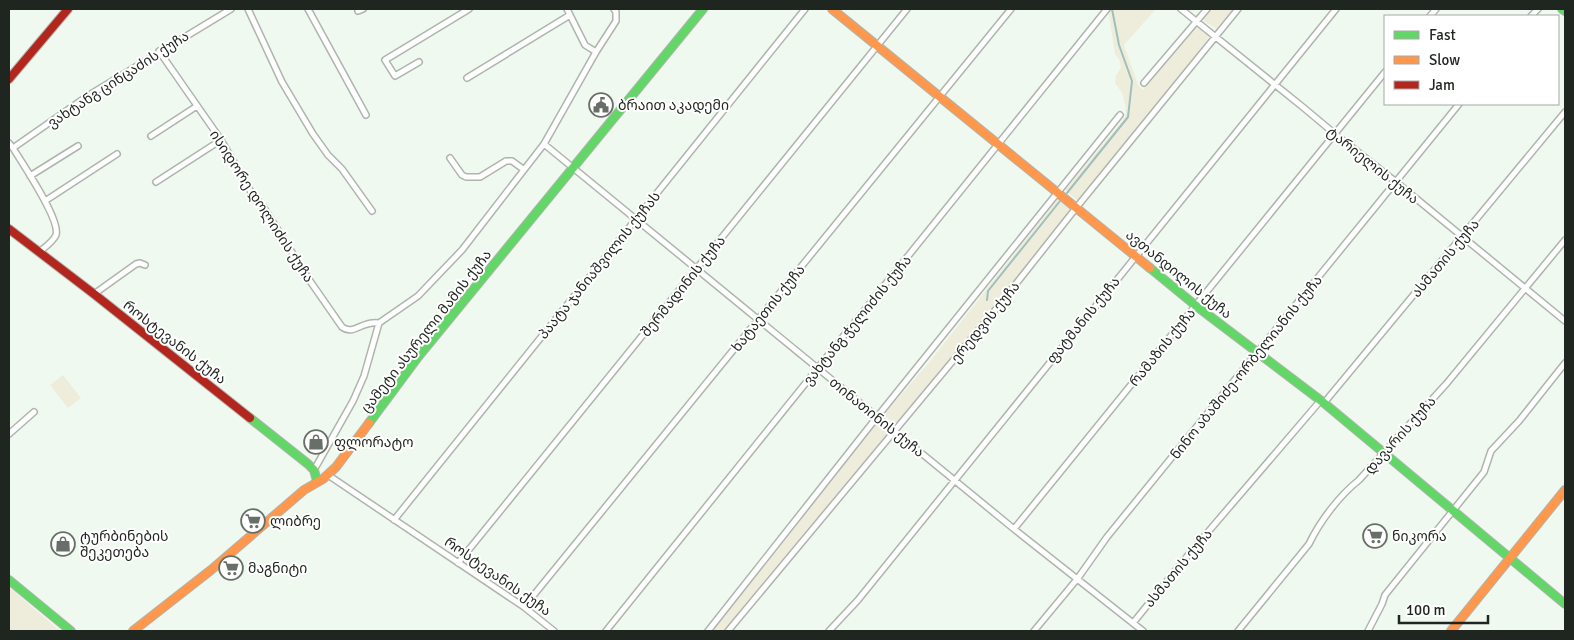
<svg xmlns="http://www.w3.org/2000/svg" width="1574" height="640" font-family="Signika,'Noto Sans Georgian',sans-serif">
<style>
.green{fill:#eeeddb}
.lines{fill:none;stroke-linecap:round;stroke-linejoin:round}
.stream{stroke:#a0bebc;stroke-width:2}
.street-casing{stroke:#afb5ae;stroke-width:8}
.fast-casing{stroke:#afb5ae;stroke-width:10}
.slow-casing{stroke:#afb5ae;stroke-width:10}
.jam-casing{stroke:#afb5ae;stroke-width:10}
.street{stroke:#fdfefd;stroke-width:5}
.fast{stroke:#63d668;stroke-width:8}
.slow{stroke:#ff974d;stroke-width:8}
.jam{stroke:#b3261e;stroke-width:8}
.labels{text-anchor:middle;stroke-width:4;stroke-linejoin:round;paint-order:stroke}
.street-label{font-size:14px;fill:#1f251f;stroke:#fff}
.poi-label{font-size:14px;fill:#1f251f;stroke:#fff;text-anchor:start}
</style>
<rect width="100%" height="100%" fill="#f0f9ef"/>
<!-- green -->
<path class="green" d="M1108 9H1156L1124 45 1138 85 1143 90 1198 25 1210 36 1192 60 1078 201 1065 190 1123 120 1126 113 1125 105 1122 93 1115 83 1116 75 1121 68 1120 61 1115 54Z
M1211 9H1234L1217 29 1204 21V18Z
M1059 197 1071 209 905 416 895 423 886 417V412L927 365Z
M63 375 81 398 68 408 50 385Z
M877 423H880L890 431 889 433 724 631H711Z
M9 587 60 631H12L9 629Z"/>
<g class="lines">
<!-- stream -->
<path class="stream" d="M1067 193 1128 117 1132 81 1119 45 1112 9
M987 300 988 291 1060 201"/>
<!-- street casing -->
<g class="street-casing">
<path id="street" d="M248 9 282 82 313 134 328 155 342 169 372 211
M308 9 366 115
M567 9 585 45 596 52
M1181 9 1304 108 1335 134 1396 182 1565 321
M358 11 363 9
M1430 16 1436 9
M1531 16 1538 9
M159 51 221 140 251 192 264 208 310 281 342 327C354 336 362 320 379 323
M419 62 395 76 385 60 469 9
M467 78 570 15
M1144 83 1207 9
M151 136 197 106
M9 143 13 148 86 97 231 9
M544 144 1014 529 1143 631
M13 148C22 163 61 220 56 235 53 242 44 248 39 252
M450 158 462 175 466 177H480L506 161H512L523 169
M30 176 78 146
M156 182 221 140
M45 201 117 154
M94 294 136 264 140 263 145 265
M1324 403 1565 112
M9 434 34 412
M314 470 353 401 364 376 379 323 418 296 462 250 544 144 596 52 616 21V12L614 9
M328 475 524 607 554 631
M394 520 805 9
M1014 529 1385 72
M458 563 907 9
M524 607 1011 9
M1133 623 1184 560 1321 400
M606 631 1107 9
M708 631 877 417 1120 115
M728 631 996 309 1076 208 1238 9
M829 631 858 600 1336 9
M1034 631 1078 578 1107 537 1459 104
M1238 631 1309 544C1320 521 1339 496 1359 480L1447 383 1565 240
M1368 631 1382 604 1385 595 1484 472 1491 451 1519 421 1565 363"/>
</g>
<!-- fast casing -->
<g class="fast-casing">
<path id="fast" d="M1562 9 1565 11
M1150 268 1195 305 1324 403 1565 604
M250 418 308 464 314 470 317 481
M369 423 418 357 703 9
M9 580 71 631"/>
</g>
<!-- slow casing -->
<g class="slow-casing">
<path id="slow" d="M832 9 1150 268
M133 631 211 570 304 490 323 479 336 467 369 423
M1451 631 1565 490"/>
</g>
<!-- jam casing -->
<g class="jam-casing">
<path id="jam" d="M9 79 68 9
M9 229 94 294 250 418"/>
</g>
<!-- street -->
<use href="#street" class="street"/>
<!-- fast -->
<use href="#fast" class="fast"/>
<!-- slow -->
<use href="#slow" class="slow"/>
<!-- jam -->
<use href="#jam" class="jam"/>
</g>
<!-- icons -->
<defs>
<g id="civic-ring" transform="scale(1.25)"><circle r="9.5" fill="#fff" stroke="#686f68" stroke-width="1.5"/><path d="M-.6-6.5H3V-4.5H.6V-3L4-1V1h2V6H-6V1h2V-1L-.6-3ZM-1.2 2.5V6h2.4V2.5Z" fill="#686f68"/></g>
<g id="shop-ring" transform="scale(1.25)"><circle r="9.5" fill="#fff" stroke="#686f68" stroke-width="1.5"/><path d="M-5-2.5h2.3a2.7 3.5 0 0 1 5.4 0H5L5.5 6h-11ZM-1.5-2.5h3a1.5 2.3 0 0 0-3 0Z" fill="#686f68"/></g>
<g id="supermarket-ring" transform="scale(1.25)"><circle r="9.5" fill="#fff" stroke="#686f68" stroke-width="1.5"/><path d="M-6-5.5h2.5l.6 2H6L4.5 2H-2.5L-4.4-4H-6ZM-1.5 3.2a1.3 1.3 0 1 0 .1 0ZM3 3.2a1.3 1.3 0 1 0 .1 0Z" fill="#686f68"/></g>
</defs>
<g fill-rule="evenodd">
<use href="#civic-ring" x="601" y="105"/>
<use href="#shop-ring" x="316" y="442"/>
<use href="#supermarket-ring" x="253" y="521"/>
<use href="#supermarket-ring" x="1375" y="536"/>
<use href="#shop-ring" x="63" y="544"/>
<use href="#supermarket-ring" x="231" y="568"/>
</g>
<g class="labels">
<!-- street labels -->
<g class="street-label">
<text transform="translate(118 79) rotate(-33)" y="5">ვახტანგ ცინცაძის ქუჩა</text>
<text transform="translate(1373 165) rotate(39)" y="5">ტარიელის ქუჩა</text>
<text transform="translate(262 206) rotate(57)" y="5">ისიდორე დოლიძის ქუჩა</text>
<text transform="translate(1445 258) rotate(-50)" y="5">ასმათის ქუჩა</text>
<text transform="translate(599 265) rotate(-51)" y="5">პაატა ჯანიაშვილის ქუჩას</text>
<text transform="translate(1179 274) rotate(39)" y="5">ავთანდილის ქუჩა</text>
<text transform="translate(683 286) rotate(-51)" y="5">შერმადინის ქუჩა</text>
<text transform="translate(768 308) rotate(-51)" y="5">ხატაეთის ქუჩა</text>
<text transform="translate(857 320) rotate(-51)" y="5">ვახტანგ ჭელიძის ქუჩა</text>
<text transform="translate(1083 320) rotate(-51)" y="5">ფატმანის ქუჩა</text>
<text transform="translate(985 322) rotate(-51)" y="5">ერედვის ქუჩა</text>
<text transform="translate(426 331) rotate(-52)" y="5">ცამეტი ასურელი მამის ქუჩა</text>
<text transform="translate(175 342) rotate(38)" y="5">როსტევანის ქუჩა</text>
<text transform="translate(1162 347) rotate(-51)" y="5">რამაზის ქუჩა</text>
<text transform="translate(1246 367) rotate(-51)" y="5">ნინო აბაშიძე-ორბელიანის ქუჩა</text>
<text transform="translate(877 417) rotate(39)" y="5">თინათინის ქუჩა</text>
<text transform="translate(1400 435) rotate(-48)" y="5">დავარის ქუჩა</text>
<text transform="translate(1178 568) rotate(-50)" y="5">ასმათის ქუჩა</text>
<text transform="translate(498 576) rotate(35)" y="5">როსტევანის ქუჩა</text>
</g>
<!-- poi labels -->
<g class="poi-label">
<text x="618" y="110">ბრაით აკადემი</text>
<text x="334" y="447">ფლორატო</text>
<text x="270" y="526">ლიბრე</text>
<text x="80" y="541">ტურბინების<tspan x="80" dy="16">შეკეთება</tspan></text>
<text x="1392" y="541">ნიკორა</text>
<text x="248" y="573">მაგნიტი</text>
</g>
</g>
<!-- border -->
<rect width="1574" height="640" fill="none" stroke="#1f251f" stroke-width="20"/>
<!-- legend -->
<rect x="1384" y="15" width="175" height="90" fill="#ffffff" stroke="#a5a8a5"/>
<rect x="1394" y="31" width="25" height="8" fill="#63d668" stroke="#a5a8a5"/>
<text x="1429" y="40" font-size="15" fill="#1f251f">Fast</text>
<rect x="1394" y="56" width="25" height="8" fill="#ff974d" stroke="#a5a8a5"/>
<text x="1429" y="65" font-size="15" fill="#1f251f">Slow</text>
<rect x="1394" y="81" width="25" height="8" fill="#b3261e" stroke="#a5a8a5"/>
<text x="1429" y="90" font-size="15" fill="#1f251f">Jam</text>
<!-- scale -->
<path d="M1399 615v8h89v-8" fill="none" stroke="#1f251f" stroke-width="2.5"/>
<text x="1406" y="615" font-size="15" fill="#1f251f" stroke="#ffffff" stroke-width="4" paint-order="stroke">100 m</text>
</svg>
